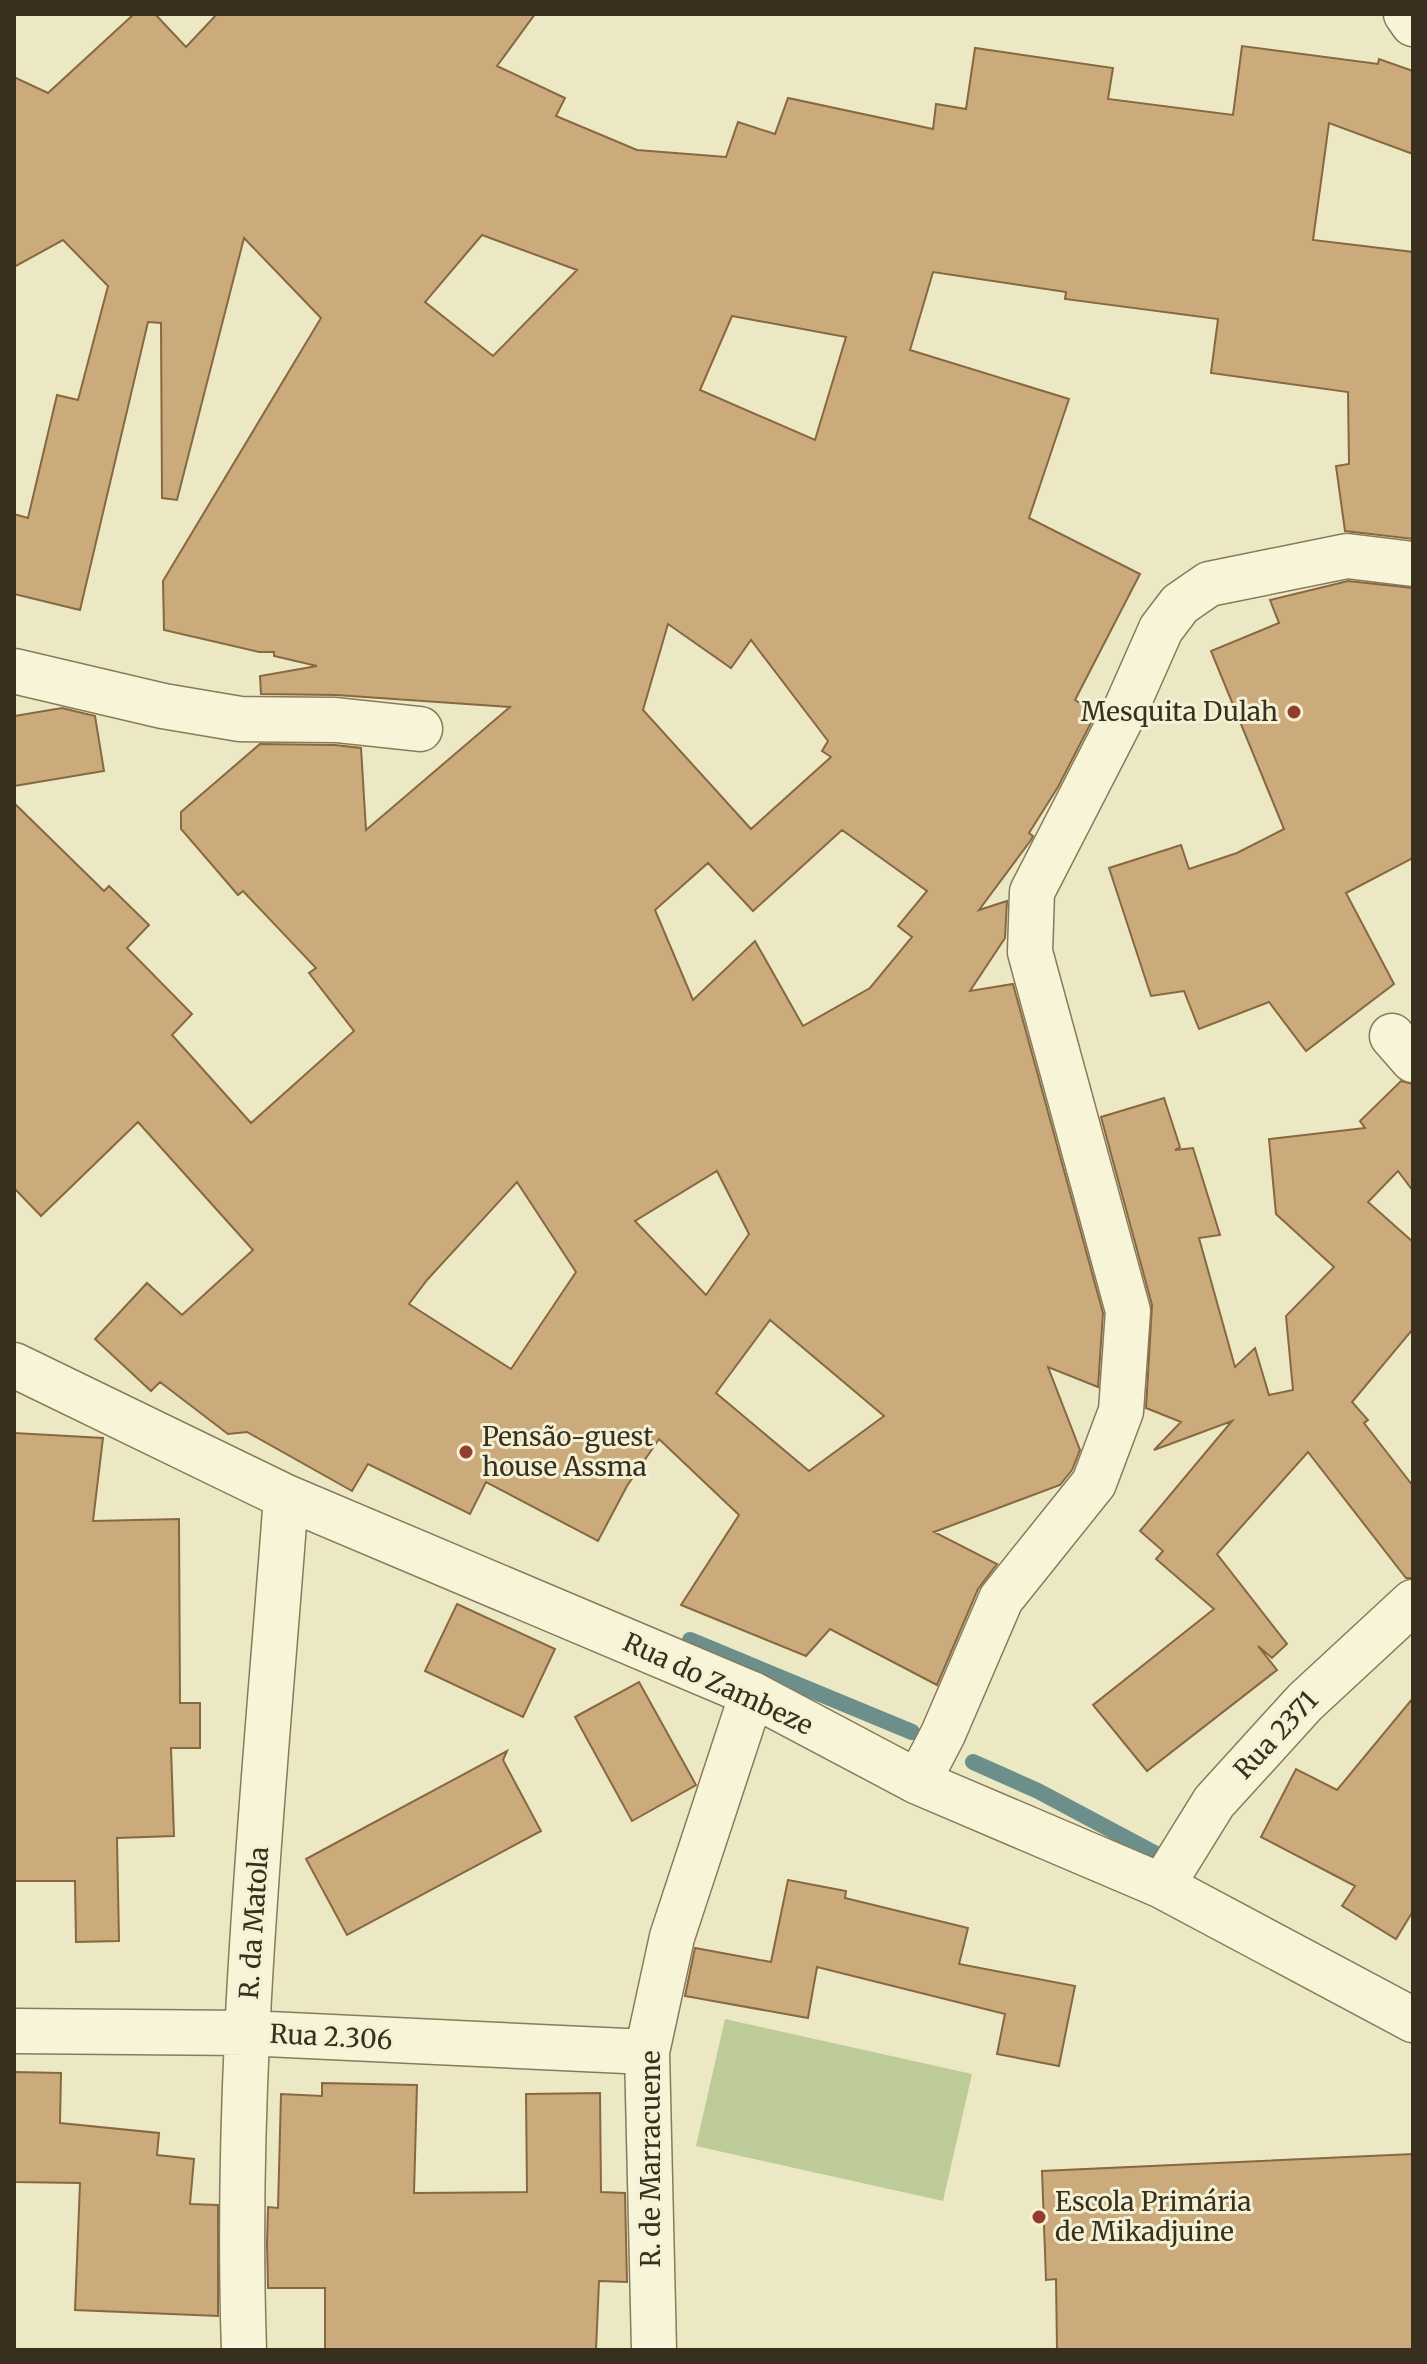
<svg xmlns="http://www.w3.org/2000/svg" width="1427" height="2364" font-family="Merriweather,serif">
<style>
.green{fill:#bccb98}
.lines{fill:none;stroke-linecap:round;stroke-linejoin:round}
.stream{stroke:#6d8f8c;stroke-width:16}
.building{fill:#cbaa7b;stroke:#866841;stroke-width:2;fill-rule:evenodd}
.street-casing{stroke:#887a5b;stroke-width:47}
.street{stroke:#f8f4d7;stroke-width:44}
.poi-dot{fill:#953d2c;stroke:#f5f1d4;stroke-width:3}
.labels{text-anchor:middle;stroke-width:6;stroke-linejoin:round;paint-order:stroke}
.poi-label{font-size:26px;fill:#382f1f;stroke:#f5f1d4;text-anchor:start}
.street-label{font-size:26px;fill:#382f1f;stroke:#f5f1d4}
</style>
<rect width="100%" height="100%" fill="#ede8c4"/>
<!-- green -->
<path class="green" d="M725 2019 972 2074 943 2201 696 2146Z"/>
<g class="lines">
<!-- stream -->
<path class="stream" d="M690 1640 912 1732
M973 1762 1038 1791 1173 1863"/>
</g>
<!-- building -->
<path class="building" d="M134 14H155L186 47 217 14H535L497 66 565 98 556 116 637 150 726 157 738 122 775 134 788 98 933 129 936 104 966 109 975 48 1113 68 1108 99 1233 115 1242 46 1378 64 1379 59 1413 71V154L1329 123 1313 240 1413 252V539L1345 531 1336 466 1349 464 1348 392 1211 373 1218 319 1065 299 1066 292 933 272 910 350 1069 399 1029 518 1140 574 1075 700 1096 713 1058 787 1029 833 1033 836 1031 840 979 910 1007 901 1005 938 970 991 1013 984 1103 1313 1098 1387 1048 1367 1080 1450 1072 1470 1060 1485 934 1532 997 1564 978 1589 937 1685 830 1629 806 1656 681 1605 739 1515 659 1439 627 1486 598 1541 486 1482 470 1514 368 1464 352 1491 247 1432 228 1434 160 1382 151 1391 95 1339 147 1283 182 1315 253 1250 138 1122 41 1216 14 1188V803L104 891 109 886 149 925 127 948 192 1014 172 1035 251 1123 354 1031 309 973 316 968 243 891 238 895 181 829V812L260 744 335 745 361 748 366 830 510 707 336 695 261 694 260 676 317 666 274 656V652H259L164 630 163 581 321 318 244 238 177 500 162 498 161 323 148 322 80 610 14 594V514L28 518 57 395 78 400 108 286 63 240 14 267V77L48 93ZM482 235 577 270 493 356 425 302ZM732 316 846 337 815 440 700 390ZM668 624 731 668 751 640 828 741 822 751 831 757 751 829 643 710ZM842 830 927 891 898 926 912 937 870 988 803 1026 755 941 693 1000 655 910 708 863 753 911ZM717 1171 749 1234 706 1295 635 1221ZM517 1182 576 1272 511 1369 409 1304 427 1280ZM770 1320 884 1416 809 1471 716 1393Z
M1348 581 1413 588V858L1346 893 1394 984 1306 1051 1269 1002 1199 1029 1184 991 1151 996 1109 868 1181 845 1189 869 1237 853 1284 829 1211 651 1279 623 1270 600Z
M62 708 95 716 104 771 14 786V716Z
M1401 1081 1413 1084V1191L1398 1171 1368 1202 1413 1242V1329L1352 1402 1368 1420 1364 1423 1413 1486V1578H1406L1308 1452 1217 1554 1287 1644 1272 1658 1258 1646 1277 1670 1147 1771 1093 1705 1214 1609 1156 1559 1163 1551 1140 1531 1232 1421 1154 1450 1181 1422 1146 1408 1152 1305 1101 1117 1164 1098 1180 1147 1175 1150 1193 1148 1220 1235 1199 1238 1235 1367 1255 1348 1269 1395 1293 1390 1286 1316 1334 1267 1276 1214 1269 1139 1365 1128 1360 1121Z
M14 1433 103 1438 93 1521 179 1519 180 1703H200V1748H171L174 1836 117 1838 119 1941 76 1942 75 1881H14Z
M457 1604 555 1649 523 1717 425 1671Z
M639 1682 696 1785 632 1821 575 1717Z
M1413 1698V1911L1396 1939 1342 1906 1355 1886 1261 1837 1296 1769 1337 1790Z
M507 1751 503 1760 541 1831 347 1935 306 1859Z
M788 1880 846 1891 845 1898 968 1928 959 1964 1075 1986 1059 2066 997 2054 1005 2014 817 1967 808 2018 685 1996 695 1948 771 1962Z
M14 2072 61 2073 60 2123 159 2133 157 2155 194 2159 190 2204 218 2205V2316L75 2310 80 2183 14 2182Z
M322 2083 417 2085 414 2193 527 2192 526 2094 600 2093 601 2192 625 2193 627 2282 599 2281 596 2350H325V2288H268L267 2243 268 2207 278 2208 281 2094 322 2096Z
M1413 2154V2350H1057L1056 2279 1046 2280 1042 2171Z"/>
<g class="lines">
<!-- street casing -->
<g class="street-casing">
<path id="street" d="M1406 14 1413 24
M14 671 163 706 240 719 336 720 420 729
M1392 1036 1413 1060
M14 1365 286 1497 752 1694 918 1782 1162 1886 1413 2020
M918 1782 943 1734 1001 1599 1094 1483 1121 1411 1128 1311 1030 952 1032 892 1123 715 1161 629 1180 604 1209 584 1347 556 1413 564
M1162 1886 1214 1802 1305 1702 1413 1602
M14 2031 246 2033 647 2052
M244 2350C234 2065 265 1781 286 1497
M654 2350 647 2052 672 1937 752 1694"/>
</g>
<!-- street -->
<use href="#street" class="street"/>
</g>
<!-- markers -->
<g class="poi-dot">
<circle cx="1294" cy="712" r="8"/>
<circle cx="466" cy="1452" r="8"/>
<circle cx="1039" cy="2217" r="8"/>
</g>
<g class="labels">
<!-- poi labels -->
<g class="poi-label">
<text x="1278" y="721" text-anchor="end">Mesquita Dulah</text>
<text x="482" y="1446">Pensão-guest<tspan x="482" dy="30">house Assma</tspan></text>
<text x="1055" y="2211">Escola Primária<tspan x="1055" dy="30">de Mikadjuine</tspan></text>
</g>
<!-- street labels -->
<g class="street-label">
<text transform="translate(718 1684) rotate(25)" y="9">Rua do Zambeze</text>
<text transform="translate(1276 1735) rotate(-47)" y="9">Rua 2371</text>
<text transform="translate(254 1923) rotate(-86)" y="9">R. da Matola</text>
<text transform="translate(331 2037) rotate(3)" y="9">Rua 2.306</text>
<text transform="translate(651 2159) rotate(-90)" y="9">R. de Marracuene</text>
</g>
</g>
<!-- border -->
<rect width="1427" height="2364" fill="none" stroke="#382f1f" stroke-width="32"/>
</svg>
